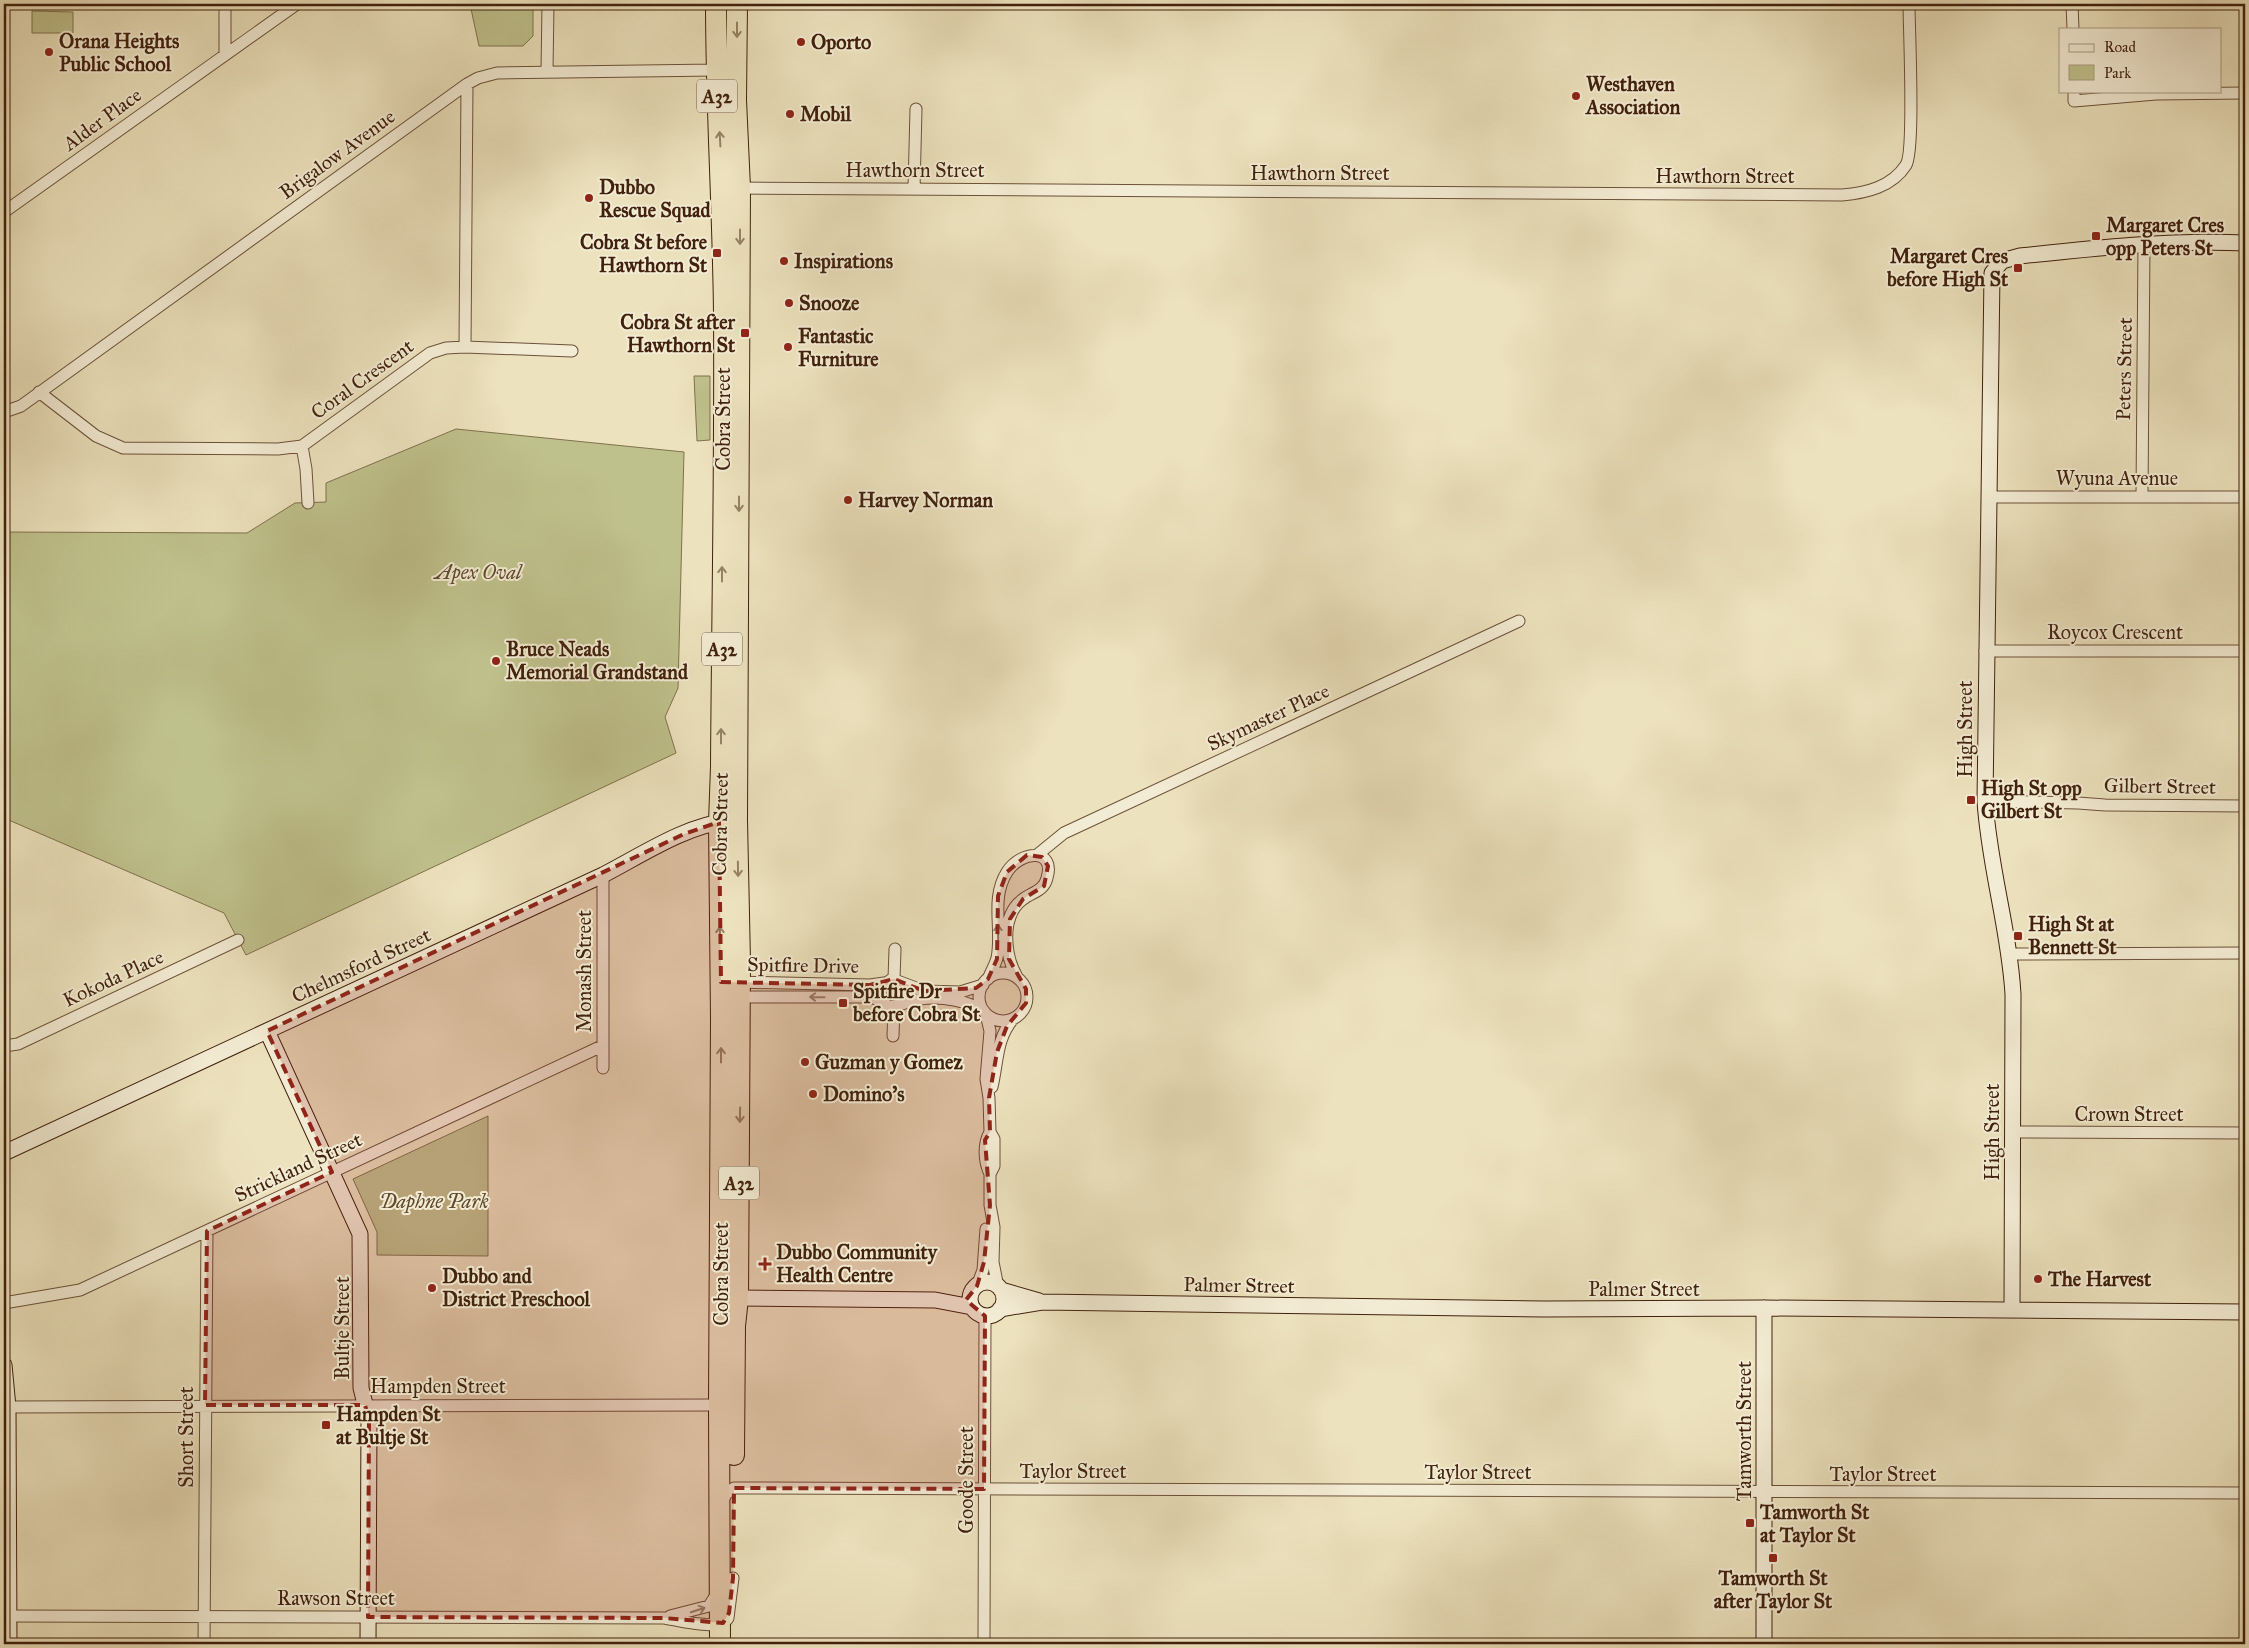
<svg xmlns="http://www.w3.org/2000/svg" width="2249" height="1648" font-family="'IM FELL Great Primer',serif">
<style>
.green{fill:#bfc18c;stroke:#80714c}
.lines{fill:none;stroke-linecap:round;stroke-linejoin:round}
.street-casing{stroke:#6c5139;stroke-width:13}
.secondary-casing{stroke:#41210d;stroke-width:17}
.highway-casing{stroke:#41210d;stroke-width:22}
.street{stroke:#f3ecd4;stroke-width:11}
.secondary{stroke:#f3ecd4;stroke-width:15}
.highway{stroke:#ece2bd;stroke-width:20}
.oneway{stroke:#968265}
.oneway2{stroke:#9a8670}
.marked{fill:#8f2418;fill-opacity:0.2;stroke:#8f2418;stroke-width:4;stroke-dasharray:10 6;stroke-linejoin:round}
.poi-dot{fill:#8f2418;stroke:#f3ecd4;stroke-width:2}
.labels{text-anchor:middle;stroke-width:4;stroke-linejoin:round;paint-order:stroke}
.shield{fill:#f3ecd4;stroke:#765e49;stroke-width:1}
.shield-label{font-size:19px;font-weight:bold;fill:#41210d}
.poi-label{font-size:20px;font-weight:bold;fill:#41210d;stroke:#f3ecd4;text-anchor:start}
.street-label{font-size:20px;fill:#41210d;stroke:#f3ecd4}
.park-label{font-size:20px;font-style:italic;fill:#60492d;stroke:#f3ecd4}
</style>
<rect width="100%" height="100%" fill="#ece2bd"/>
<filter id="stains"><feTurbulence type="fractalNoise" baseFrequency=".004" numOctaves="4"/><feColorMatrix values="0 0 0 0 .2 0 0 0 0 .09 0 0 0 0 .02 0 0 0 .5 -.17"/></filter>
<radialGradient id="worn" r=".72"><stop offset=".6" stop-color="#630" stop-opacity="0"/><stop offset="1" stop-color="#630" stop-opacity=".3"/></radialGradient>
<!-- green -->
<path class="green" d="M470 4H533V36L523 46H479Z
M32 11 73 12V33H32Z
M694 376H710V440L697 441Z
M456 429 684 452 678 688 665 717 676 753 246 955 224 913 4 818V532L247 533 295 503 326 502V483Z
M488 1116V1256L377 1255V1232L353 1179Z"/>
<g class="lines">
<!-- street casing -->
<g class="street-casing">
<path id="street" d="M225 4V54
M2072 4 2073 29
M547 71 548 4
M2074 91V101L2156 94 2245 93
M736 188 1842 195C1866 193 1892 187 1906 165 1915 151 1909 29 1909 4
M914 189 916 109
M4 212 297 4
M465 347 572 351
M39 392 96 436 123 448 278 449 302 446 430 353 446 348 465 347 467 84
M4 412 21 406 467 84 478 78 497 73 716 70 720 67
M302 446 306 469 308 503
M2142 496 2144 243
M1988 497H2245
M1985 651H2245
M1985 801 2078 803 2105 805 2245 806
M1037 855 1064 833 1519 621
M603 875V1068
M2010 954 2245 953
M979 997a24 24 0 1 1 48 0a24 24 0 1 1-48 0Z
M894 979 895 949
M988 979C991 972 995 965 997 958 1003 929 990 899 1007 872 1021 850 1056 848 1047 878 1044 891 1032 892 1022 900 1000 917 1005 956 1017 977
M736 982 870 985 884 983
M904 984 907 997 902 1004 889 1007C881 1002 879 996 881 987L892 979 924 991 960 992 983 985
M735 997H870L882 1001
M902 1004C928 994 960 997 984 1011
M986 1014 990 1031 986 1079 989 1098 990 1132 994 1139V1166L990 1174V1205L994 1227 993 1262 998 1287
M893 1036 894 1007
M4 1046 18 1044 238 940
M992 1087C998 1062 996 1039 1013 1019
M990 1132C983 1144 984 1162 990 1174
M2012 1132 2245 1133
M977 1286 983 1270 986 1229
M4 1303 80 1290 602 1046
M8 1407 719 1405
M722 1502 726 1494 734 1488 2245 1493
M9 1616 664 1618C678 1620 720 1632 728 1618L733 1578
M670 1616 709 1606 718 1592
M204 1644 207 1231
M984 1644 985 1316"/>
</g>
<!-- secondary casing -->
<g class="secondary-casing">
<path id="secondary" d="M267 1031 360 1234 361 1388 369 1420 368 1644
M4 1153 603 875C640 856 686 825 728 821
M970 1299a17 17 0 1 1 34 0a17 17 0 1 1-34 0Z
M1001 1290 1039 1301
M738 1298 935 1300 972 1307
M1000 1309 1042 1302 1544 1309 1764 1308 2245 1312
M2012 1310 2013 994C2009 928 1989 866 1985 801L1992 273 2002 261 2020 256C2095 248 2169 240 2245 243
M4 1365 8 1407 9 1644
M1764 1644V1308"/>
</g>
<!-- highway casing -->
<g class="highway-casing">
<path id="highway" d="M716 4C716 107 723 211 724 314 725 465 722 616 721 767L719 822 721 1018 719 1405 720 1644
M734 1455 735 1326 738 1298 740 962 737 820 740 188 736 100 737 4"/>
</g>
<!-- street -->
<use href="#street" class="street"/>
<!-- secondary -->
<use href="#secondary" class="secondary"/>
<!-- highway -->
<use href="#highway" class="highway"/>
</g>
<!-- one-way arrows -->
<defs><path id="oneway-shaft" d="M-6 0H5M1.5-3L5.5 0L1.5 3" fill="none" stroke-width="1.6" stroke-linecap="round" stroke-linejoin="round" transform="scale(1.25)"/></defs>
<g class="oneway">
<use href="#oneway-shaft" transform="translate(737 30) rotate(90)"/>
<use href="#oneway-shaft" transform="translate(720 139) rotate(-93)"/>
<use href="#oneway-shaft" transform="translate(740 237) rotate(90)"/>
<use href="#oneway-shaft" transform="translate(739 504) rotate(90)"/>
<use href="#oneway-shaft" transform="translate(722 574) rotate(-90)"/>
<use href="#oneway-shaft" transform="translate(721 736) rotate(-90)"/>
<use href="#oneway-shaft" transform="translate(738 869) rotate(89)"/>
<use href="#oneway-shaft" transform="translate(720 934) rotate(-91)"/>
<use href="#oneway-shaft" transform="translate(721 1055) rotate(-90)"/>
<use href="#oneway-shaft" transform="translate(740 1115) rotate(91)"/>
</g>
<g class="oneway2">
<use href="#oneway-shaft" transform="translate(998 932) rotate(-91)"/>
<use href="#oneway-shaft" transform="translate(817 997) rotate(-179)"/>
<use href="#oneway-shaft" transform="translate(698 1610) rotate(-18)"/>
</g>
<!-- marked area -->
<path class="marked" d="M719 822 721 982 870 985 894 979 924 991 976 988 988 979 997 959 998 896 1007 872 1027 855 1042 857 1048 866 1044 886 1023 899 1010 919 1009 959 1026 989V1003L1007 1026 997 1052 989 1098 990 1132 985 1140 990 1205 984 1262 977 1286 966 1300 985 1316 984 1489 734 1488 733 1578 729 1613 723 1623 664 1618 368 1617 369 1420 365 1405H205L207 1231 332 1172 267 1031 684 834Z"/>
<!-- markers -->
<g class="poi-dot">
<circle cx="801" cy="42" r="5"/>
<circle cx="49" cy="52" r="5"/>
<circle cx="1576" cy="96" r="5"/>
<circle cx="790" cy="114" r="5"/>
<circle cx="589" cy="198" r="5"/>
<rect x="2091" y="231" width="10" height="10" rx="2.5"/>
<rect x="712" y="248" width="10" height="10" rx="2.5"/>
<circle cx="784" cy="261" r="5"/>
<rect x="2013" y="263" width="10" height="10" rx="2.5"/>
<circle cx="789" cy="303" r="5"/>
<rect x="740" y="328" width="10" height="10" rx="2.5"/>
<circle cx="788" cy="347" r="5"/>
<circle cx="848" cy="500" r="5"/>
<circle cx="496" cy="661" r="5"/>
<rect x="1966" y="795" width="10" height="10" rx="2.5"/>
<rect x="2013" y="931" width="10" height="10" rx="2.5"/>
<rect x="838" y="998" width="10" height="10" rx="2.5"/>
<circle cx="805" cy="1062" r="5"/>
<circle cx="813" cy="1094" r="5"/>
<path d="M762.5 1256.5h5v5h5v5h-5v5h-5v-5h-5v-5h5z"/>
<circle cx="2038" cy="1279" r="5"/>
<circle cx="432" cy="1288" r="5"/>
<rect x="321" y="1420" width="10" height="10" rx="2.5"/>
<rect x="1745" y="1518" width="10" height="10" rx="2.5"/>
<rect x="1768" y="1553" width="10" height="10" rx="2.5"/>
</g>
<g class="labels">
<!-- shield labels -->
<g class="shield">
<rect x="697" y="79.5" width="40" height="33" rx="4"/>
<rect x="702" y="632.5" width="40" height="33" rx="4"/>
<rect x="719" y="1166.5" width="40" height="33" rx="4"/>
</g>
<g class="shield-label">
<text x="717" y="103">A32</text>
<text x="722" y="656">A32</text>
<text x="739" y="1190">A32</text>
</g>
<!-- poi labels -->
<g class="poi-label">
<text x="59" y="48">Orana Heights<tspan x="59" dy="23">Public School</tspan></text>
<text x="811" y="49">Oporto</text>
<text x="1586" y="91">Westhaven<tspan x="1586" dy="23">Association</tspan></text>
<text x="800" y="121">Mobil</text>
<text x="599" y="194">Dubbo<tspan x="599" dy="23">Rescue Squad</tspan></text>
<text x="2106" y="232">Margaret Cres<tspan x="2106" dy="23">opp Peters St</tspan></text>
<text x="707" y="249" text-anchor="end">Cobra St before<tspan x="707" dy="23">Hawthorn St</tspan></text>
<text x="2008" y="263" text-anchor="end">Margaret Cres<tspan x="2008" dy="23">before High St</tspan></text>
<text x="794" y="268">Inspirations</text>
<text x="799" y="310">Snooze</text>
<text x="735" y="329" text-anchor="end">Cobra St after<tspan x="735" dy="23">Hawthorn St</tspan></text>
<text x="798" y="343">Fantastic<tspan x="798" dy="23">Furniture</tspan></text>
<text x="858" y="507">Harvey Norman</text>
<text x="506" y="656">Bruce Neads<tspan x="506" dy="23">Memorial Grandstand</tspan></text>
<text x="1981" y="795">High St opp<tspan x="1981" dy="23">Gilbert St</tspan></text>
<text x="2028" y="931">High St at<tspan x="2028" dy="23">Bennett St</tspan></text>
<text x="853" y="998">Spitfire Dr<tspan x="853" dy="23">before Cobra St</tspan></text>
<text x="815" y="1069">Guzman y Gomez</text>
<text x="823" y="1101">Domino's</text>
<text x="776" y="1259">Dubbo Community<tspan x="776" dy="23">Health Centre</tspan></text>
<text x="442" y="1283">Dubbo and<tspan x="442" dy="23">District Preschool</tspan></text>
<text x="2048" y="1286">The Harvest</text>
<text x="336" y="1421">Hampden St<tspan x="336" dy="23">at Bultje St</tspan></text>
<text x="1760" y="1519">Tamworth St<tspan x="1760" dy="23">at Taylor St</tspan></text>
<text x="1773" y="1585" text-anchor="middle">Tamworth St<tspan x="1773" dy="23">after Taylor St</tspan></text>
</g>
<!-- street labels -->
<g class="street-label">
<text transform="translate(102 119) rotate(-36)" y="7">Alder Place</text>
<text transform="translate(337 154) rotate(-36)" y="7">Brigalow Avenue</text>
<text x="915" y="177">Hawthorn Street</text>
<text x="1320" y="180">Hawthorn Street</text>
<text x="1725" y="183">Hawthorn Street</text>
<text transform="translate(2124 369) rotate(-89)" y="7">Peters Street</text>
<text transform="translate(362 379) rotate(-36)" y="7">Coral Crescent</text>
<text transform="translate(723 419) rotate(-90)" y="7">Cobra Street</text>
<text x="2117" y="485">Wyuna Avenue</text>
<text x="2115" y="639">Roycox Crescent</text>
<text transform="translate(1268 717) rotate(-25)" y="7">Skymaster Place</text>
<text transform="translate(1965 729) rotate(-90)" y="7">High Street</text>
<text transform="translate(2160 786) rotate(1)" y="7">Gilbert Street</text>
<text transform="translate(720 824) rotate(-89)" y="7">Cobra Street</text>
<text transform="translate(361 965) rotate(-25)" y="7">Chelmsford Street</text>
<text transform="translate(803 965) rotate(1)" y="7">Spitfire Drive</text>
<text transform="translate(584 971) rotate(-90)" y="7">Monash Street</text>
<text transform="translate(113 978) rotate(-25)" y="7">Kokoda Place</text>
<text x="2129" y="1121">Crown Street</text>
<text transform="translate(1992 1132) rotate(-90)" y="7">High Street</text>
<text transform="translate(298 1167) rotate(-25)" y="7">Strickland Street</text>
<text transform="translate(721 1274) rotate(-90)" y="7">Cobra Street</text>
<text transform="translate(1239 1285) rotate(1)" y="7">Palmer Street</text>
<text x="1644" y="1296">Palmer Street</text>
<text transform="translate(342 1328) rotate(-90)" y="7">Bultje Street</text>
<text x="438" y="1393">Hampden Street</text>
<text transform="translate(1744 1431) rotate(-90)" y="7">Tamworth Street</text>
<text transform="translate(186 1437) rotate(-90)" y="7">Short Street</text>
<text x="1073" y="1478">Taylor Street</text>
<text x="1478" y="1479">Taylor Street</text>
<text x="1883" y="1481">Taylor Street</text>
<text transform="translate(966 1480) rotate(-90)" y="7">Goode Street</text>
<text x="336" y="1605">Rawson Street</text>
</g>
<!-- park labels -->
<g class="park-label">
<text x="478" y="579">Apex Oval</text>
<text x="434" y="1208">Daphne Park</text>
</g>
</g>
<!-- margin -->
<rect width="2249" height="1648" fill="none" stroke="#ece2bd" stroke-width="20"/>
<rect x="5" y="5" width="2239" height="1638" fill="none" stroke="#41210d" stroke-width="2.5"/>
<rect x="10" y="10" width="2229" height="1628" fill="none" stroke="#41210d"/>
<!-- legend -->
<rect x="2059" y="28" width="162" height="65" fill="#f3ecd4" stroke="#ac9b84"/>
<rect x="2069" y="44" width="25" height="8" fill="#f3ecd4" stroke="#ac9b84"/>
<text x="2104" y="52" font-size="15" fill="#41210d">Road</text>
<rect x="2069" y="65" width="25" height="15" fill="#bfc18c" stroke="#ac9b84"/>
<text x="2104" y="78" font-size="15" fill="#41210d">Park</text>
<rect width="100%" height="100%" filter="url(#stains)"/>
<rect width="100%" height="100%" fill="url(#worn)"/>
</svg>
